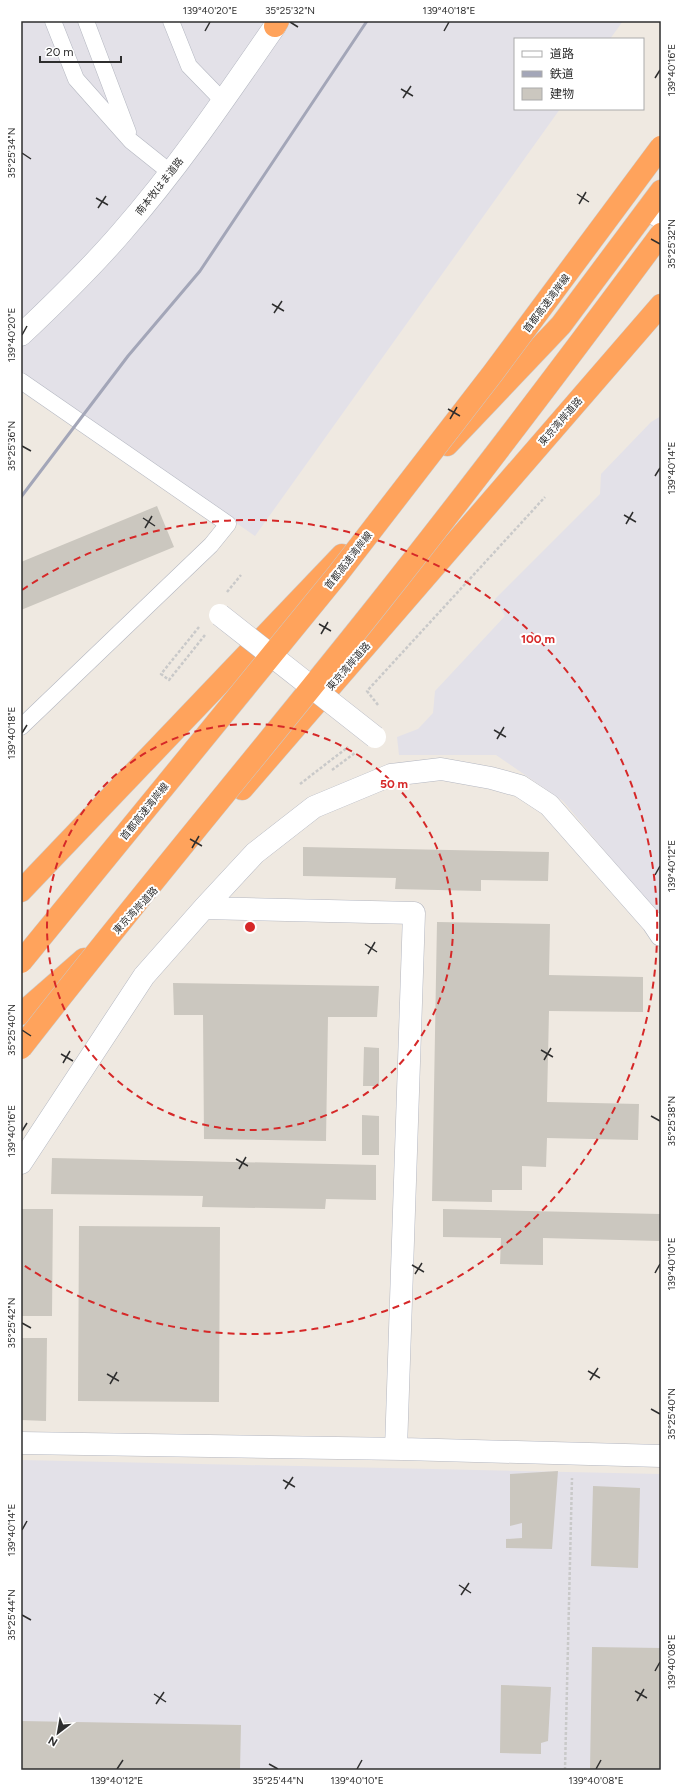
<svg xmlns="http://www.w3.org/2000/svg" width="682" height="1791" font-family="Figtree,'Noto Sans JP',sans-serif">
<style>
.industrial{fill:#e3e1e8}
.building{fill:#cbc7bf}
.lines{fill:none;stroke-linecap:round;stroke-linejoin:round}
.lane-casing{stroke:#b4b7c1;stroke-width:17}
.street-casing{stroke:#b4b7c1;stroke-width:23}
.secondary-casing{stroke:#b4b7c1;stroke-width:23}
.highway-casing{stroke:#c9c9c9;stroke-width:23}
.path{stroke:#c9c9c9;stroke-width:2.5;stroke-dasharray:3 2;stroke-linecap:butt}
.lane{stroke:#fff;stroke-width:16}
.street{stroke:#fff;stroke-width:22}
.secondary{stroke:#fff;stroke-width:22}
.highway{stroke:#ffa35c;stroke-width:22}
.rail{stroke:#a3a6b8;stroke-width:3}
.street-bridge-casing{stroke:#b4b7c1;stroke-width:23;stroke-linecap:butt}
.highway-bridge-casing{stroke:#c9c9c9;stroke-width:23;stroke-linecap:butt}
.street-bridge{stroke:#fff;stroke-width:22}
.highway-bridge{stroke:#ffa35c;stroke-width:22}
.ticks{fill:none;stroke:#2e2e2e;stroke-width:1.5}
.ring{fill:none;stroke:#d62828;stroke-width:2;stroke-dasharray:7 5}
.labels{text-anchor:middle;stroke-width:4;stroke-linejoin:round;paint-order:stroke}
.street-label{font-size:10px;fill:#2e2e2e;stroke:#fff}
.centre{fill:#d62828;stroke:#fff;stroke-width:2}
.ring-label{font-size:12px;text-anchor:middle;font-weight:bold;fill:#d62828;stroke:#fff;stroke-width:4;stroke-linejoin:round;paint-order:stroke}
.neatline{fill:none;stroke:#2e2e2e;stroke-width:1.5}
.ticks-label{font-size:10px;text-anchor:middle;fill:#2e2e2e}
</style>
<rect width="100%" height="100%" fill="#efe9e1"/>
<!-- industrial -->
<path class="industrial" d="M21 21H623L610 39H515V109H560L255 536 21 374Z
M661 416V918L563 801 496 755H399L397 737 418 729 433 713 435 691 505 616 495 599 600 494 601 474 651 422Z
M21 1460 661 1474V1770H21Z"/>
<!-- building -->
<path class="building" d="M157 506 174 547 21 610V562Z
M303 847 549 852 548 881 481 880V891L395 889 396 878 303 876Z
M437 922 550 924 549 975 643 977V1012L549 1011 547 1102 639 1104 638 1140 547 1138 546 1167 522 1166V1190H492V1202L432 1201Z
M173 983 379 986 377 1017H328L326 1141 204 1139 203 1015H174Z
M364 1047 379 1048V1086H363Z
M362 1115 379 1116V1155H362Z
M52 1158 376 1165V1200L326 1199 325 1209 202 1207 203 1196 51 1194Z
M21 1209H53L52 1316H21Z
M443 1209 660 1214 659 1241 543 1238V1265L500 1264 501 1238 443 1237Z
M79 1226 220 1227 219 1402 78 1401Z
M21 1338H47L46 1421 21 1420Z
M558 1471 552 1549 506 1548V1539L522 1538V1523L510 1526V1474Z
M593 1486 640 1488 638 1568 591 1566Z
M592 1647 661 1648V1770H590Z
M501 1685 551 1687 548 1741 541 1743V1754L500 1753Z
M21 1721 241 1725 240 1770H21Z"/>
<g class="lines">
<!-- lane casing -->
<g class="lane-casing">
<path id="lane" d="M53 21 76 79 131 141 171 173
M86 21 128 132
M171 21 189 66 223 101
M21 381 228 524 211 545 21 727"/>
</g>
<!-- street casing -->
<g class="street-casing">
<path id="street" d="M204 908 255 853 314 807 391 775 441 769 491 778 520 786 549 805 653 923 661 935
M21 1163 144 976 204 908 414 913 396 1449
M21 1443 403 1449 661 1456"/>
</g>
<!-- secondary casing -->
<g class="secondary-casing">
<path id="secondary" d="M648 209 661 218
M21 335C56 302 90 269 121 233 178 168 226 97 275 26"/>
</g>
<!-- highway casing -->
<g class="highway-casing">
<path id="highway" d="M275 26 278 21
M447 445 561 325 661 191
M242 789 661 305
M21 891 342 555
M21 1014 84 959"/>
</g>
<!-- path -->
<path class="path" d="M227 592 241 575
M199 627 161 674 169 680 205 635
M378 705 367 691 545 497
M332 770 355 753
M300 784 348 747
M565 1770 572 1478"/>
<!-- lane -->
<use href="#lane" class="lane"/>
<!-- street -->
<use href="#street" class="street"/>
<!-- secondary -->
<use href="#secondary" class="secondary"/>
<!-- highway -->
<use href="#highway" class="highway"/>
<!-- rail -->
<path class="rail" d="M21 497 128 356 200 271 367 21"/>
<!-- street-bridge casing -->
<g class="street-bridge-casing">
<path id="street-bridge" d="M220 615 375 737"/>
</g>
<!-- highway-bridge casing -->
<g class="highway-bridge-casing">
<path id="highway-bridge" d="M21 962 337 575 493 373 661 147
M21 1048C138 897 261 752 380 602 476 481 569 358 661 234"/>
</g>
<!-- street-bridge -->
<use href="#street-bridge" class="street-bridge"/>
<!-- highway-bridge -->
<use href="#highway-bridge" class="highway-bridge"/>
</g>
<!-- ticks -->
<path class="ticks" d="M290 22 298 27M205 31 210 22M444 31 449 22M655 78 660 70M401 89 413 96M403 98 411 86M22 153 31 159M577 194 589 202M96 198 108 205M579 204 586 192M98 208 106 196M651 239 660 244M272 304 284 311M274 313 282 301M22 335 27 326M448 409 460 416M450 419 457 407M22 446 31 451M655 476 660 468M624 515 636 522M143 518 155 526M626 524 633 512M145 528 152 516M319 624 331 631M321 634 328 622M494 730 506 737M22 733 27 725M497 739 504 727M190 839 202 846M192 848 199 836M655 875 660 866M365 944 377 952M368 954 375 942M22 1030 31 1036M541 1050 553 1057M61 1054 73 1061M544 1060 551 1048M63 1063 70 1051M651 1116 660 1121M22 1131 27 1123M236 1159 248 1166M239 1169 246 1157M412 1265 424 1272M655 1273 660 1264M415 1274 422 1263M22 1323 31 1328M588 1371 600 1378M107 1374 119 1381M590 1380 598 1368M110 1384 117 1372M651 1409 660 1414M283 1480 295 1487M285 1489 293 1477M22 1530 27 1521M459 1585 471 1593M461 1595 469 1583M22 1615 31 1620M655 1671 660 1662M635 1691 647 1698M154 1694 166 1702M637 1701 644 1689M156 1704 164 1692M269 1764 278 1769M117 1769 123 1760M357 1769 362 1760M596 1769 601 1760"/>
<!-- distance rings -->
<g class="ring">
<circle cx="250" cy="927" r="203"/>
<path d="M22 590A407 407 0 1 1 22 1264"/>
</g>
<g class="labels">
<!-- street labels -->
<g class="street-label">
<text transform="translate(159 186) rotate(-52)" y="4">南本牧はま道路</text>
<text transform="translate(546 303) rotate(-53)" y="4">首都高速湾岸線</text>
<text transform="translate(560 421) rotate(-49)" y="4">東京湾岸道路</text>
<text transform="translate(348 560) rotate(-52)" y="4">首都高速湾岸線</text>
<text transform="translate(348 666) rotate(-49)" y="4">東京湾岸道路</text>
<text transform="translate(144 811) rotate(-51)" y="4">首都高速湾岸線</text>
<text transform="translate(135 910) rotate(-47)" y="4">東京湾岸道路</text>
</g>
</g>
<circle cx="250" cy="927" r="6" class="centre"/>
<g class="ring-label">
<text x="538" y="643">100 m</text>
<text x="394" y="788">50 m</text>
</g>
<!-- border -->
<rect width="682" height="1791" fill="none" stroke="#ffffff" stroke-width="44"/>
<!-- legend -->
<rect x="514" y="38" width="130" height="72" fill="#ffffff" stroke="#ababab"/>
<rect x="522" y="51" width="20" height="6" fill="#ffffff" stroke="#ababab"/>
<text x="550" y="58" font-size="12" fill="#2e2e2e">道路</text>
<rect x="522" y="71" width="20" height="6" fill="#a3a6b8" stroke="#ababab"/>
<text x="550" y="78" font-size="12" fill="#2e2e2e">鉄道</text>
<rect x="522" y="88" width="20" height="12" fill="#cbc7bf" stroke="#ababab"/>
<text x="550" y="98" font-size="12" fill="#2e2e2e">建物</text>
<!-- north arrow -->
<g transform="translate(58 1733) rotate(211)" stroke="#ffffff" stroke-width="3" paint-order="stroke">
<path d="M0-3L7 15L0 10L-7 15Z" fill="#2e2e2e"/>
<text y="-6" font-size="11" font-weight="bold" text-anchor="middle" fill="#2e2e2e">N</text>
</g>
<!-- scale -->
<path d="M40 56v6h81v-6" fill="none" stroke="#2e2e2e" stroke-width="2"/>
<text x="46" y="56" font-size="12" fill="#2e2e2e" stroke="#ffffff" stroke-width="3" paint-order="stroke">20 m</text>
<rect x="22" y="22" width="638" height="1747" class="neatline"/>
<g class="ticks-label">
<text x="210" y="14">139°40'20"E</text>
<text x="290" y="14">35°25'32"N</text>
<text x="449" y="14">139°40'18"E</text>
<text transform="translate(671 70) rotate(-90)" y="4">139°40'16"E</text>
<text transform="translate(11 153) rotate(-90)" y="4">35°25'34"N</text>
<text transform="translate(671 244) rotate(-90)" y="4">35°25'32"N</text>
<text transform="translate(11 335) rotate(-90)" y="4">139°40'20"E</text>
<text transform="translate(11 446) rotate(-90)" y="4">35°25'36"N</text>
<text transform="translate(671 468) rotate(-90)" y="4">139°40'14"E</text>
<text transform="translate(11 733) rotate(-90)" y="4">139°40'18"E</text>
<text transform="translate(671 866) rotate(-90)" y="4">139°40'12"E</text>
<text transform="translate(11 1030) rotate(-90)" y="4">35°25'40"N</text>
<text transform="translate(671 1121) rotate(-90)" y="4">35°25'38"N</text>
<text transform="translate(11 1131) rotate(-90)" y="4">139°40'16"E</text>
<text transform="translate(671 1264) rotate(-90)" y="4">139°40'10"E</text>
<text transform="translate(11 1323) rotate(-90)" y="4">35°25'42"N</text>
<text transform="translate(671 1414) rotate(-90)" y="4">35°25'40"N</text>
<text transform="translate(11 1530) rotate(-90)" y="4">139°40'14"E</text>
<text transform="translate(11 1615) rotate(-90)" y="4">35°25'44"N</text>
<text transform="translate(671 1662) rotate(-90)" y="4">139°40'08"E</text>
<text x="117" y="1784">139°40'12"E</text>
<text x="278" y="1784">35°25'44"N</text>
<text x="357" y="1784">139°40'10"E</text>
<text x="596" y="1784">139°40'08"E</text>
</g>
</svg>
